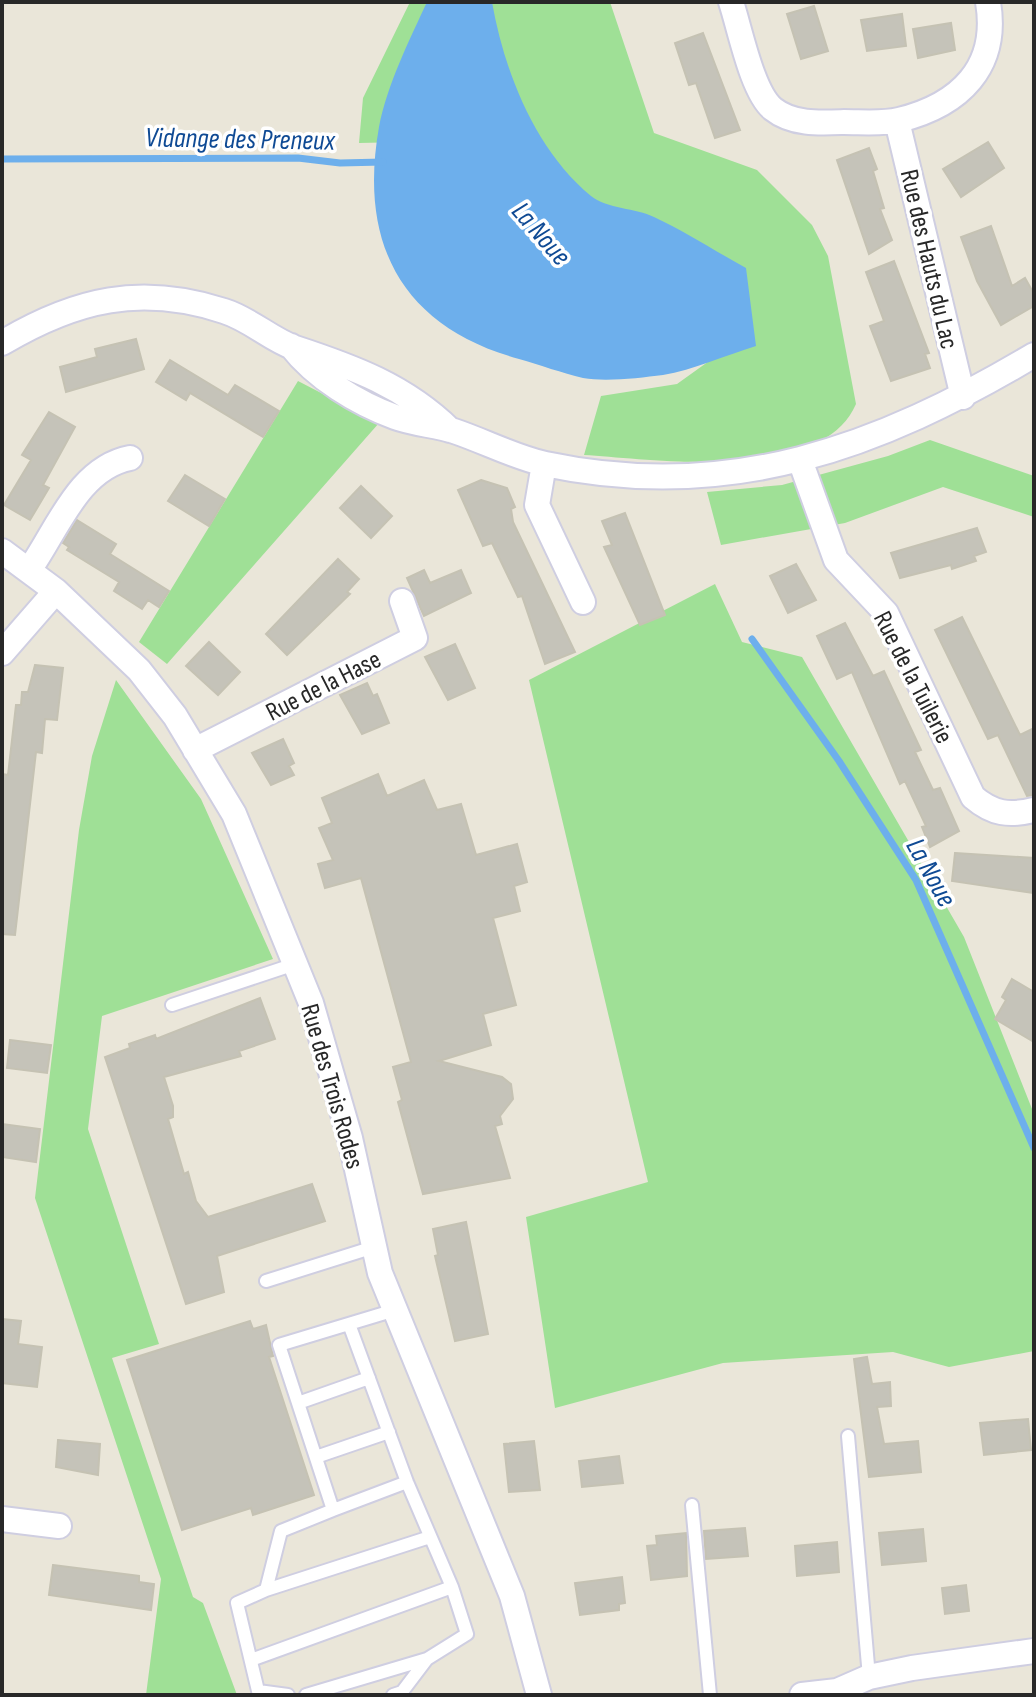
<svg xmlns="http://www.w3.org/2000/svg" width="1036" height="1697" font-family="'Sofia Sans Condensed',sans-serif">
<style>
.green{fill:#9fe096}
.water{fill:#6dafec}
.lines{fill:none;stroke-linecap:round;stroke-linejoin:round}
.stream{stroke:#6dafec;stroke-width:7}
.building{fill:#c5c3b9;stroke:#c5c2b3;stroke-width:2}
.lane-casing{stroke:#cfcee1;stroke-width:16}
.street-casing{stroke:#cfcee1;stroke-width:28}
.lane{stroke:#fff;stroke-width:12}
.street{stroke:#fff;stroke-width:24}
.labels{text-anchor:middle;stroke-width:7;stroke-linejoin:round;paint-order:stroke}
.street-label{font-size:26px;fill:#282828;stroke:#fff}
.water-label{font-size:28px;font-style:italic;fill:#0f4a94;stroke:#fff}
</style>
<rect width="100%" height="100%" fill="#eae6d9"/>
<!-- green -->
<path class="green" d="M410 2H610L654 133 757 170 812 225 828 256 856 404C821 485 655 459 584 455L601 396 677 384 737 341 404 142 359 143 363 98Z
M298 381 379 423 167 664 139 642Z
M930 440 1034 476V517L943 487 845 523 721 545 707 492 782 485 888 456Z
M715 584 742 642 802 657 964 937 1034 1114V1351L949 1367 893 1352 723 1363 555 1408 526 1217 648 1182 529 680Z
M116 680 201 799 273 959 102 1016 88 1129 159 1344 112 1358 193 1597 203 1603 237 1695H146L161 1579 35 1198 79 830 92 756Z"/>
<!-- water -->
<path class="water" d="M427 2H492C504 71 535 150 591 196 607 209 636 208 654 217 686 232 715 251 746 268L756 346C726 355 693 370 663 375 639 378 606 382 583 378 562 373 540 365 519 359 403 327 358 245 379 127 387 85 409 41 427 2Z"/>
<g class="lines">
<!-- stream -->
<path class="stream" d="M2 159 298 158 340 163 383 162
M752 639 839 761 916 880 1034 1148"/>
</g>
<!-- building -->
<path class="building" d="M814 6 828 51 801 59 787 14Z
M902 14 906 46 867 51 861 20Z
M951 23 955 50 918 58 913 29Z
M703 33 740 130 715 138 696 83 689 85 675 43Z
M988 142 1004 168 961 197 943 169Z
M869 148 877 169 873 171 884 208 880 209 892 240 869 254 837 160Z
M991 226 1012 286 1025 278 1034 294V306L1001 325 977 281 961 237Z
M894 261 929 353 925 354 930 368 891 381 870 326 884 321 866 272Z
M136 339 144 369 66 392 60 367 97 357 95 349Z
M170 360 228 395 235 385 279 411 263 437 190 393 186 400 156 382Z
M49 412 75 427 43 485 49 488 30 520 4 505 31 460 22 455Z
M185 475 225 499 209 526 168 501Z
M481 480 507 488 515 507 511 509 513 522 575 652 545 664 522 596 518 597 492 543 483 546 458 490Z
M361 486 392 516 371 538 340 508Z
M625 513 665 615 640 625 604 547 612 545 602 521Z
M77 520 116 544 110 554 169 591 159 607 148 600 142 609 114 591 119 582 67 550 69 547 63 543Z
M977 528 986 552 974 556 976 561 952 569 951 565 900 578 891 553Z
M338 559 359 579 347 592 350 594 287 655 266 634Z
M796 564 816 600 788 613 770 576Z
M424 570 430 583 461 570 471 593 424 616 407 578Z
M962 617 1020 735 1034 728V795L1027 796 998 735 988 739 935 630Z
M845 623 873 676 884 671 921 750 915 752 933 790 940 788 959 831 930 847 922 827 926 826 905 781 900 784 852 672 837 679 817 636Z
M209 642 240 672 218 695 186 666Z
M455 644 475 688 448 700 425 657Z
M35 665 63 668 57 720 45 719 42 753 36 752 15 935 2 934V774L8 775 16 705H21L22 692H28Z
M367 683 373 696 377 694 389 723 362 734 340 695Z
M283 739 294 763 289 766 294 775 271 785 252 753Z
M378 774 387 796 424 780 437 810 461 804 476 855 517 844 527 882 514 886 520 911 493 918 516 1005 483 1014 491 1045 439 1061 502 1077 511 1084 513 1099 500 1116 502 1124 495 1126 510 1178 423 1194 398 1102 402 1100 393 1067 411 1062 361 878 325 888 318 864 333 860 319 828 332 823 322 798Z
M955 853 1034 858V893L952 881Z
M1012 979 1034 992V1042L995 1019 1006 1000 1002 997Z
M260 998 275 1039 239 1051 241 1056 164 1077 173 1106V1117L168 1119 184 1174 188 1172 196 1201 208 1217 312 1184 325 1221 217 1256 224 1292 186 1304 105 1057 130 1048 129 1044 155 1035 156 1039Z
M10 1040 51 1045 47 1073 7 1068Z
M2 1124 40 1129 36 1162 2 1157Z
M466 1222 488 1334 455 1341 435 1256 438 1255 433 1229Z
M2 1319 21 1321 18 1344 42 1347 37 1387 2 1383Z
M250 1321 253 1329 266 1325 273 1356 269 1357 314 1495 253 1515 251 1508 182 1530 127 1360Z
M867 1357 872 1384 890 1382 891 1406 877 1407 884 1444 918 1441 921 1472 869 1477 854 1359Z
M1028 1419 1031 1450 984 1455 980 1423Z
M58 1440 100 1444 98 1475 56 1467Z
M534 1441 540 1490 509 1492 504 1444Z
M619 1456 623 1483 582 1487 579 1461Z
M745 1528 748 1556 706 1559 704 1531Z
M923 1529 926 1561 882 1565 879 1533Z
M686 1533 687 1576 651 1580 647 1546 657 1545 656 1536Z
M837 1542 839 1572 797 1576 795 1546Z
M53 1565 139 1576V1582L154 1584 151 1610 49 1595Z
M622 1577 625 1603 619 1604V1610L580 1615 575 1583Z
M966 1585 969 1611 945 1614 942 1588Z"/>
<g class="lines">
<!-- lane casing -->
<g class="lane-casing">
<path id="lane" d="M172 1005 295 964
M266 1281 374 1247
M349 1324 407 1482 452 1587
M298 1403 369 1378
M848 1436 869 1677
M316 1457 389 1432
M692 1505 710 1695
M333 1510 407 1482
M266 1590 430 1537
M251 1660 452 1587 467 1634 427 1659 306 1695
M258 1691 288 1695
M259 1695 237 1603 266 1590 281 1531 333 1510 279 1345 395 1310
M393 1695 402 1692 427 1659"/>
</g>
<!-- street casing -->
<g class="street-casing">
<path id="street" d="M731 2C740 29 752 92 773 109 793 125 821 123 844 122 862 122 883 124 899 120 960 105 999 67 988 2
M897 121 963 397
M2 343C76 299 141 284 224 311 250 319 270 339 295 348 353 367 405 386 450 430
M291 346C316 378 357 403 395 417 414 424 435 425 454 431 484 441 514 457 545 464 729 503 878 448 1034 355
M800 460 836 560 886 613 973 797C993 814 1009 816 1034 810
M544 464 537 505 583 602
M2 551 56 591 139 670 175 716 234 814 311 1003 350 1138 380 1273 512 1596 539 1695
M29 570C57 531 78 468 130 458
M2 653 56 591
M195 750 415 638 402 601
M2 1519 59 1526
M802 1695 837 1691 869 1677 912 1668 1034 1651"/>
</g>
<!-- lane -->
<use href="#lane" class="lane"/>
<!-- street -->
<use href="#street" class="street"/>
</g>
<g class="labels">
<!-- street labels -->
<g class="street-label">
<text transform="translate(930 259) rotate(77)" y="9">Rue des Hauts du Lac</text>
<text transform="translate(914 677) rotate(63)" y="9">Rue de la Tuilerie</text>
<text transform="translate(323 685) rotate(-27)" y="9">Rue de la Hase</text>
<text transform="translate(333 1086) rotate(74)" y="9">Rue des Trois Rodes</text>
</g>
<!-- water labels -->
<g class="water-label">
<text transform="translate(240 138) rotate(1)" y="10">Vidange des Preneux</text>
<text transform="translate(542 233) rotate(49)" y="10">La Noue</text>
<text transform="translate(932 872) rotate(61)" y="10">La Noue</text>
</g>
</g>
<!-- border -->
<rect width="1036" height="1697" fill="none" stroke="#282828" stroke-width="8"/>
</svg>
